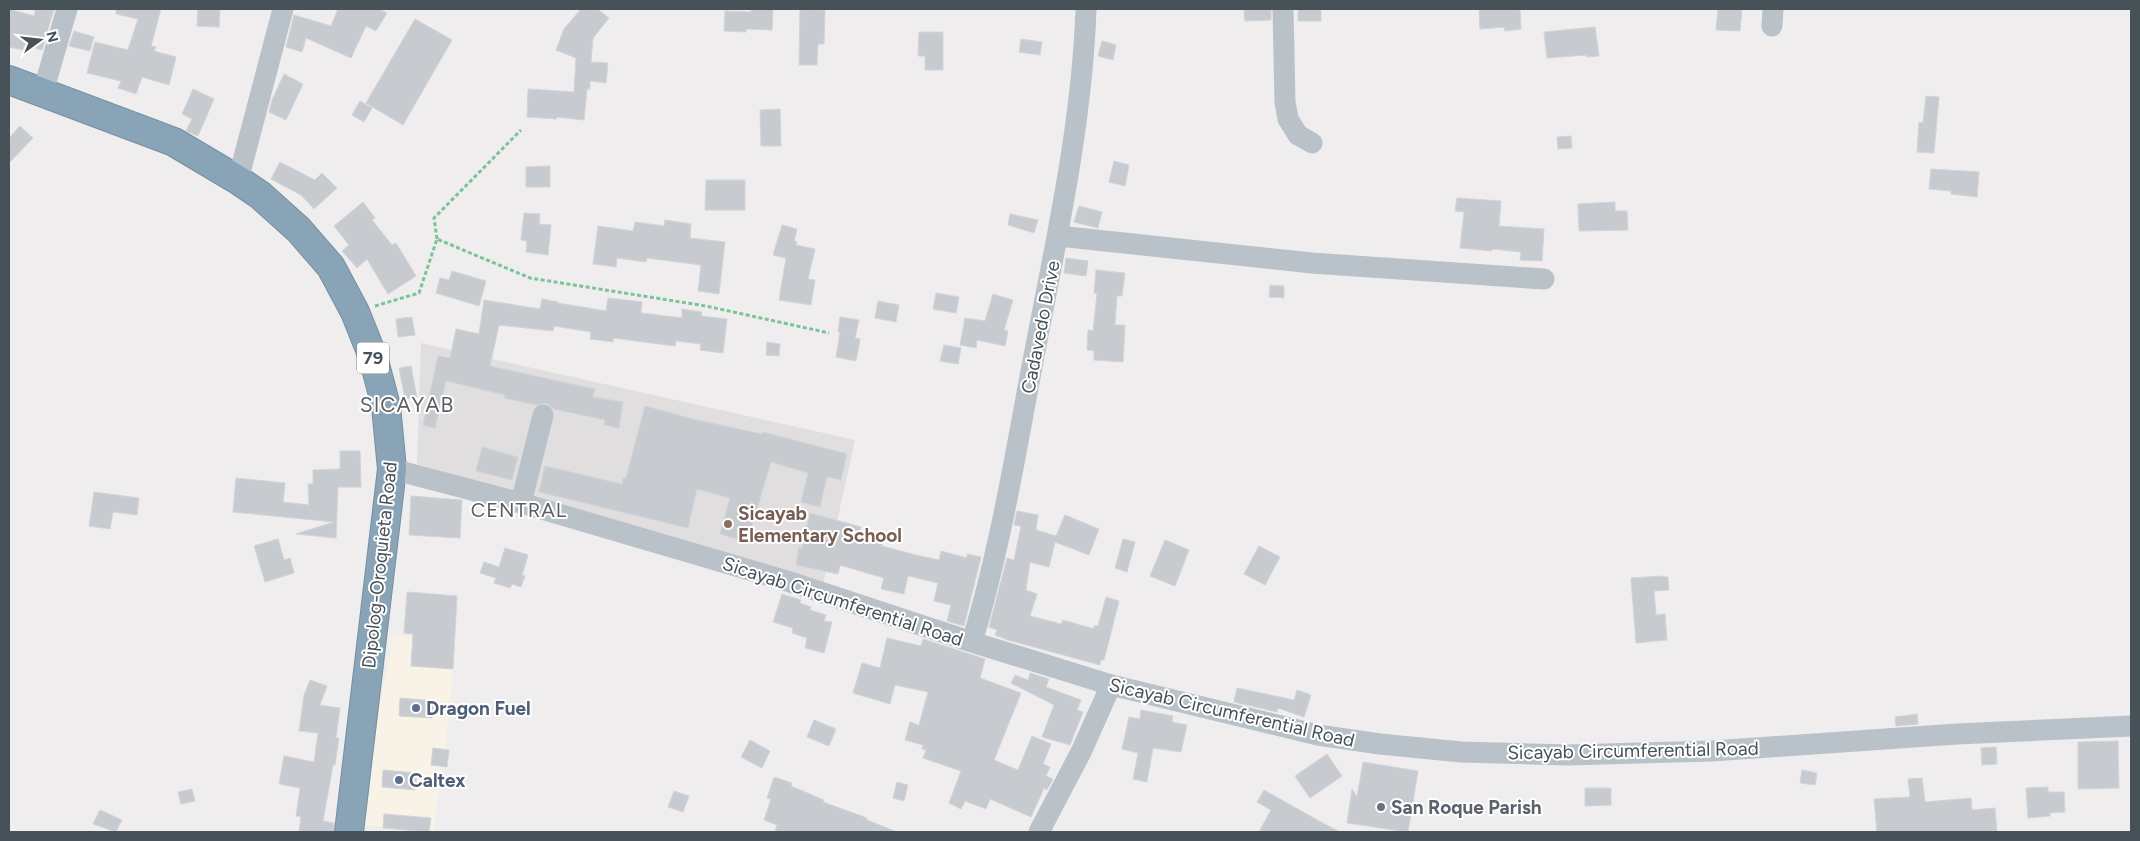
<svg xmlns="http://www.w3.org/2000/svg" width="2140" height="841" font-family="Figtree,sans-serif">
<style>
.commercial{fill:#f9f2e7}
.education{fill:#e0dede}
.building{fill:#c7cacf;stroke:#d1d4d8}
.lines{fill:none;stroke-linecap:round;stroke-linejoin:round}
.highway-casing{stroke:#748fa2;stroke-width:30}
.path{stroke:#7bc398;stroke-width:3;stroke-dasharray:4 2.5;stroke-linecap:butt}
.minor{stroke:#b9c2c8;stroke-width:21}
.highway{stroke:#89a4b7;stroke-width:28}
.education-dot{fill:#8d6e63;stroke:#fff;stroke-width:2}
.service-dot{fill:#5c6f8a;stroke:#fff;stroke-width:2}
.worship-dot{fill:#6b7280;stroke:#fff;stroke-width:2}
.labels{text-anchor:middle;stroke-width:4;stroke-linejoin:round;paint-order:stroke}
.shield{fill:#fff;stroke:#7e858a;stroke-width:1}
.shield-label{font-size:18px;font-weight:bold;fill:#475158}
.street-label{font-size:19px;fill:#475158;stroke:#fff}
.education-label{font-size:19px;font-weight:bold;fill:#785e54;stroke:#fff;text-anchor:start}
.service-label{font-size:19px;font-weight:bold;fill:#4e5e75;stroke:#fff;text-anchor:start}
.worship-label{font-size:19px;font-weight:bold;fill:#5b616d;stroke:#fff;text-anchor:start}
.neighbourhood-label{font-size:20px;letter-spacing:1px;fill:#5a5e61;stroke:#fff}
.quarter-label{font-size:21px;letter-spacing:1px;fill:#5a5e61;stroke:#fff}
</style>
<rect width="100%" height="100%" fill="#efeded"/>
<!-- commercial -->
<path class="commercial" d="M393 635 456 639 447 731 433 832 365 825 374 740Z"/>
<!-- education -->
<path class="education" d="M421 343 855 440 823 585 417 464Z"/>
<!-- building -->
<path class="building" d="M9 9 34 16 36 9H54L42 50 24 45 23 50 9 47Z
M116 9H161L151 46 156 47 154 51 176 57 169 85 142 77 136 94 118 88 121 81 87 73 95 42 128 50 138 19 116 14Z
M198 9H220L219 27 197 26Z
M338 9H379L387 13 376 31 366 26 351 58 306 38 302 52 286 47 294 15 331 26Z
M581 9H597L609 18 593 38 591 62 608 63 606 83 590 81V89H587L584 120 557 117 556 119 527 117 528 89 574 92 576 58 556 50 564 29Z
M751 9H773L772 30 746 29V32L724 31 725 11 751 12Z
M800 9 825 10 824 44H818L817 65H799Z
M1244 9H1271V20L1245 21Z
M1298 9H1321V21H1298Z
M1479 9H1520L1521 29 1505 31 1504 27 1480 29Z
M1718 9H1742L1740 31 1716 30Z
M415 19 452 40 403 125 366 103Z
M1595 27 1599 56 1586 57V55L1547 58 1544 32Z
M74 31 94 37 90 51 69 46Z
M919 32H943V70H925V56H918Z
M1021 39 1042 42 1040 55 1019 52Z
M1102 41 1116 45 1113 60 1098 56Z
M284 74 303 84 286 120 269 112 272 100Z
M193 89 214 99 198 136 186 131 192 119 182 114Z
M1926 96 1939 97 1934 153 1917 152 1919 122 1923 123Z
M360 101 372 108 364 122 352 115Z
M780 109 781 146H761L760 110Z
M20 126 33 138 9 163V138Z
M1571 136 1572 148 1558 149 1557 137Z
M1114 161 1129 165 1125 186 1109 182Z
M280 162 315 180 322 173 337 188 314 209 301 195 271 179Z
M550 166V187H526V167Z
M1931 169 1979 172 1977 197 1951 194V191L1929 189Z
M706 180H745V210H705Z
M1457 198 1501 201 1499 226 1544 229 1542 261 1520 260 1521 252 1492 249V251L1460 248 1464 212 1455 211Z
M363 202 375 218 372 220 392 245 396 243 416 276 388 294 367 259 357 268 342 251 349 245 334 226Z
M1615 202V211H1627L1628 230 1579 231 1578 204Z
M1079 206 1102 212 1098 228 1074 222Z
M524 213 540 214 539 224 551 225 548 255 526 252 527 241 521 240Z
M1010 214 1038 220 1034 233 1008 225Z
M665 220 691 224 690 238 725 242 719 294 698 291 701 265 647 258 646 262 617 258 616 267 593 264 598 226 633 231 635 222 664 226Z
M782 225 797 229 794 241 797 242 796 245 815 249 808 279 815 280 811 305 779 300 786 258 773 255Z
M1066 258 1088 261 1086 276 1064 273Z
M1096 270 1125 273 1122 296H1117L1115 325H1125L1123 362 1094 360V351L1087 350 1088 330 1093 331 1097 294 1094 293Z
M452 271 486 281 479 306 436 293 440 278 449 280Z
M1270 285 1284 286V298L1269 297Z
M936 293 959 297 956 313 933 309Z
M993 294 1013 300 1004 330 1008 331 1005 346 977 340 976 348 960 345 965 318 985 321Z
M608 298 642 302 641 313 682 318V309L702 312 701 316 727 319 723 353 700 350 701 344 676 341 675 346 613 338V342L590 339 591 332 554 326 553 331 499 325 490 366 595 389 593 397 623 402 619 428 604 425 605 420 554 409 546 403 536 405 504 398 505 395 446 381 435 428 423 425 438 356 450 358 456 329 479 334 484 300 540 309 542 299 558 302V303L606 311Z
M878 301 899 305 896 322 875 318Z
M412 317 415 335 398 337 396 319Z
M840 317 859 320 855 338 860 339 856 361 836 357 840 332H838Z
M767 342 780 344 779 356 766 355Z
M944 345 961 348 958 364 940 361Z
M411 366 417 397 405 399 399 368Z
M645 406 693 419 762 434 763 432 847 454 841 480 827 477 820 507 801 502 808 473 771 462 747 542 720 534 730 498 697 489 688 528 539 492 545 466 622 484 623 478H626Z
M482 447 518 457 512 480 476 471Z
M340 451H360L361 487H338L336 538 296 534 334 522 233 512 236 478 285 483 283 502 309 505 308 484H313V470L340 469Z
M94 492 139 498 137 515 113 512 110 529 89 526Z
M411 496 462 500 460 538 409 535Z
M1017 511 1038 515 1036 530 1056 536 1065 515 1099 529 1089 555 1055 542 1049 567 1030 562 1026 590 1037 594 1030 616 1061 624 1063 620 1094 629V626H1098L1106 597 1119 601 1104 660H1101L1100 665 1008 640 995 635 997 630 989 627 1007 558 1014 560 1021 526 1014 525Z
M810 513 861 527 859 533 883 540 882 546 920 556 939 560 941 551 967 558V554L981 557 964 626 947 621 951 605 934 601 938 583 908 576 904 594 881 589 884 578 840 565 838 574 796 565 799 547 802 548Z
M278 539 284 560 290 558 294 573 265 582 254 546Z
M1123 539 1135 542 1127 572 1115 568Z
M1165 540 1189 550 1175 586 1150 576Z
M1259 546 1280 557 1265 585 1244 574Z
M505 548 528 555 522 575 525 576 521 587 512 584 510 588 494 583 496 578 480 573 484 562 499 567Z
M1664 576 1665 577H1668L1669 590 1654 591 1656 615 1665 614 1667 640 1636 643 1631 578Z
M407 592 457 596 453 669 411 666 413 634 404 633Z
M782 594 801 600 800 603 811 607 810 610 826 615 824 621 832 622 824 653 805 648 807 638 792 633 793 628 773 622Z
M887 638 921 646 923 639 985 659 980 678 1021 693 994 760 1018 770 1032 736 1051 744 1043 764 1050 767 1046 776 1053 779 1047 790 1044 788 1031 817 990 799 986 809 965 801 961 809 949 803 961 771 923 758 926 750 922 749 923 745 905 740 910 722 919 725 928 692 895 685 890 704 853 693 862 663 880 668Z
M1030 673 1049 679 1046 687 1081 700 1077 710 1083 712 1070 745 1042 737 1054 705 1011 683 1015 675 1028 680Z
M310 680 327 686 320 705 340 708 336 738H339L335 765H333L323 821 334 823V832H299L301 817 296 816 300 788 279 784 284 756 314 762 318 733 299 731 304 695Z
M1237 688 1294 700 1297 690 1311 695 1304 717 1278 708 1277 712 1234 702Z
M400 698 434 701 432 718 399 716Z
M1141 710 1173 716 1172 722 1187 725 1181 752 1153 748 1147 782 1133 779 1138 753 1122 749 1129 717 1140 719Z
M1917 714 1918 724 1896 726 1895 717Z
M814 720 836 729 829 746 807 737Z
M750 740 770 751 762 768 741 757Z
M2118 741 2119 788 2078 789V742Z
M1996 747 1997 764 1982 765 1981 748Z
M433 748 449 750 447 767 431 765Z
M1327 754 1342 776 1310 798 1295 776Z
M1363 762 1418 771 1408 832 1347 823 1352 789 1357 797Z
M383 770 417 773 415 790 382 787Z
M1802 770 1817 773 1815 785 1800 783Z
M774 777 792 783 791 786 824 800 823 802 867 818V820L897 832H775L777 825 764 820 771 799 767 798Z
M1922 778 1925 802 1971 798 1972 810 1995 808 1997 832H1877L1874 799 1910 797 1908 779Z
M897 782 908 785 904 801 893 798Z
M2048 787V792H2064L2065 812 2050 813V816L2028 818 2026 788Z
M1585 788H1611V805L1585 806Z
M192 789 195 801 181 804 178 792Z
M1264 790 1319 821 1340 832H1259L1271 810 1257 802Z
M674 791 689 796 683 812 668 807Z
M100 810 122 820 116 832 93 824Z
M384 814 431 818 429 832 383 828Z"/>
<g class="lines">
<!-- highway casing -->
<g class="highway-casing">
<path id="highway" d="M9 80 174 142 238 180 260 195 299 230 331 267 355 312 373 357 386 406 392 469 349 832"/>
</g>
<!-- path -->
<path class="path" d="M437 239 434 218 521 130
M375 306 419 293 437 239 530 278 706 306 829 333"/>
<!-- minor -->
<path class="minor" d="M1283 9 1285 102 1288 119 1298 135 1312 143
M1772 26 1773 9
M43 92 67 9
M238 180 283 9
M1058 236 1312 263 1544 279
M392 469 521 503 787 581 972 642 1111 685 1318 735 1380 744 1461 752 1568 755 1712 751 1957 734 2131 726
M521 503 543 415
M972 642C1000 550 1015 456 1033 361 1055 245 1082 127 1086 9
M1039 832 1081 752 1111 685"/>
<!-- highway -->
<use href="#highway" class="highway"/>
</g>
<!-- markers -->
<circle class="education-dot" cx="728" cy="524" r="5"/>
<g class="service-dot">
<circle cx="416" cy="708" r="5"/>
<circle cx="399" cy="780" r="5"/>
</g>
<circle class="worship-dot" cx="1381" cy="807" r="5"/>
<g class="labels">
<!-- shield labels -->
<rect class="shield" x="357" y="342.5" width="32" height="31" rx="4"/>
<g class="shield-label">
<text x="373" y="364">79</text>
</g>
<!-- street labels -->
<g class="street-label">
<text transform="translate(1040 327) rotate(-79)" y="7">Cadavedo Drive</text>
<text transform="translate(379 565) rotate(-84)" y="7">Dipolog-Oroquieta Road</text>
<text transform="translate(843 601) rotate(18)" y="7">Sicayab Circumferential Road</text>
<text transform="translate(1232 712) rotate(13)" y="7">Sicayab Circumferential Road</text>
<text transform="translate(1633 750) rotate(-1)" y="7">Sicayab Circumferential Road</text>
</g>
<!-- education labels -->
<g class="education-label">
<text x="738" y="520">Sicayab<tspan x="738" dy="22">Elementary School</tspan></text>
</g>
<!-- service labels -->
<g class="service-label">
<text x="426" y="715">Dragon Fuel</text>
<text x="409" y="787">Caltex</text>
</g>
<!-- worship labels -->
<g class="worship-label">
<text x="1391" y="814">San Roque Parish</text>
</g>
<!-- neighbourhood labels -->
<g class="neighbourhood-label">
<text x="519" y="517">CENTRAL</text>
</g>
<!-- quarter labels -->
<g class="quarter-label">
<text x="407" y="412">SICAYAB</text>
</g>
</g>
<!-- border -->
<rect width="2140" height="841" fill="none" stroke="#475158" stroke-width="20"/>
<!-- north arrow -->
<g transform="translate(40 40) rotate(75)" stroke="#ffffff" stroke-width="4" paint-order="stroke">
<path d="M0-4L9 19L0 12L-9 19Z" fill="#475158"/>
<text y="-8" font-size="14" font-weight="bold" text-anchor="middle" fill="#475158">N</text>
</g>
</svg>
